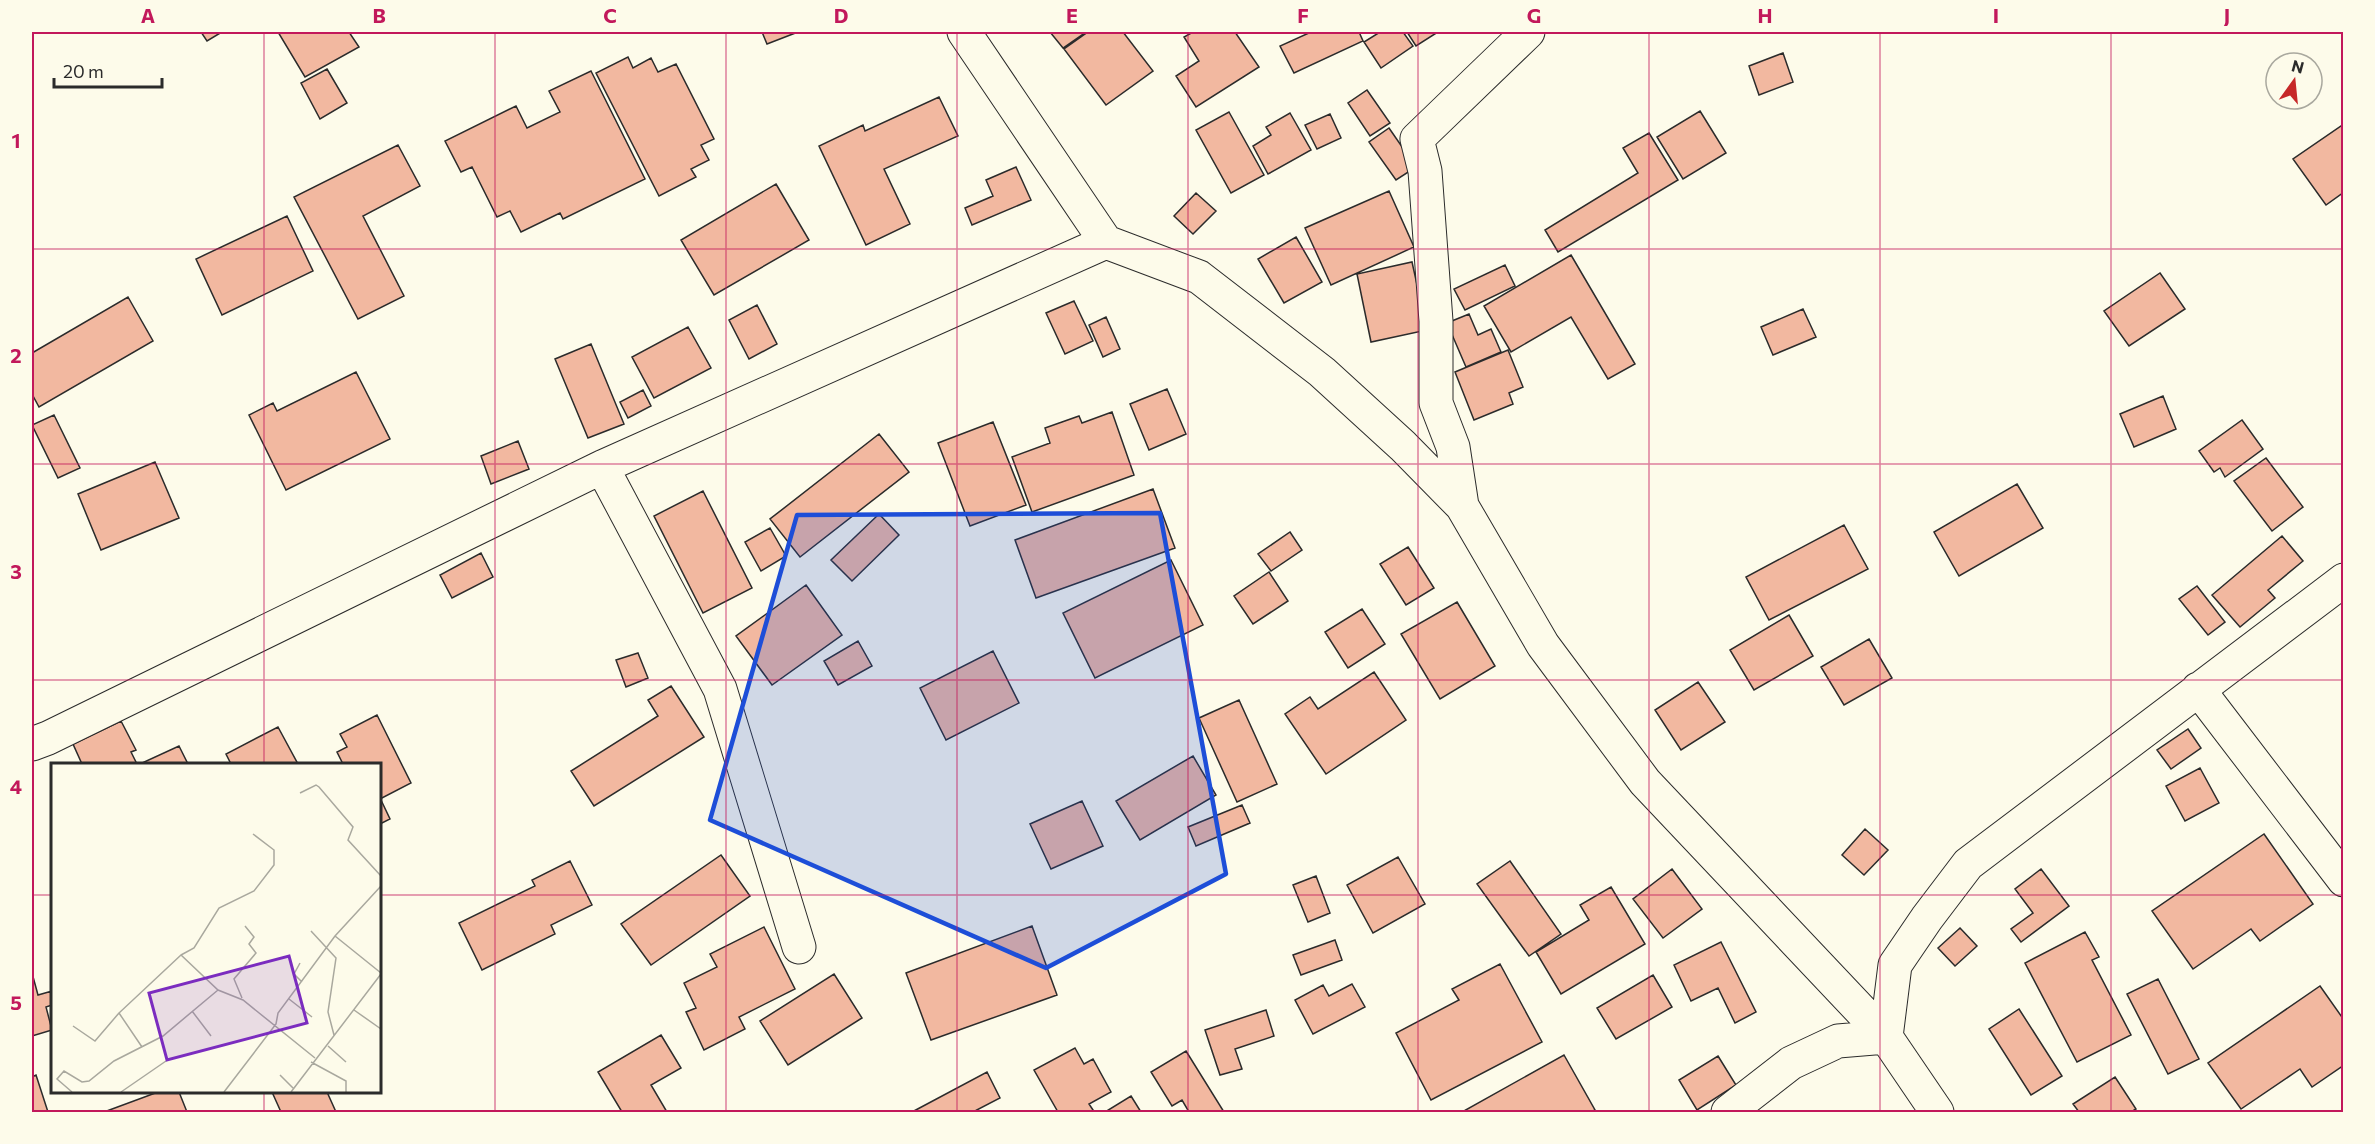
<svg xmlns="http://www.w3.org/2000/svg" width="2375" height="1144" font-family="Commissioner,sans-serif">
<style>
.building{fill:#f2b8a0;stroke:#2b2b2b;stroke-width:1.5}
.lines{fill:none;stroke-linecap:round;stroke-linejoin:round}
.minor-casing{stroke:#2b2b2b;stroke-width:35}
.minor{stroke:#fdfbea;stroke-width:33}
.marked{fill:#1d4ed8;fill-opacity:0.2;stroke:#1d4ed8;stroke-width:4.5;stroke-linejoin:round}
.grid{fill:none;stroke:#c2185b;stroke-width:1.5;stroke-opacity:0.55}
.inset-road{fill:none;stroke:#a9a89e;stroke-width:1.5}
.view{fill:#7b2cbf;fill-opacity:0.15;stroke:#7b2cbf;stroke-width:3}
.inset-edge{fill:none;stroke:#2b2b2b;stroke-width:3}
.neatline{fill:none;stroke:#c2185b;stroke-width:2}
.grid-label{font-size:20px;text-anchor:middle;font-weight:bold;fill:#c2185b}
</style>
<rect width="100%" height="100%" fill="#fdfbea"/>
<!-- building -->
<path class="building" d="M201 32H222L207 41Z
M278 32H349L359 47 305 77Z
M762 32H798L767 44Z
M1050 32H1086L1063 48Z
M1088 32H1123L1153 71 1106 105 1064 49Z
M1193 32H1235L1259 67 1196 107 1176 76 1199 61 1184 37Z
M1311 32H1359L1363 41 1294 73 1280 46Z
M1380 32H1403L1413 46 1381 68 1364 42Z
M1407 32H1438L1416 46Z
M1783 53 1793 82 1759 95 1749 66Z
M628 57 633 68 651 58 658 72 676 64 714 139 701 145 709 160 691 169 696 177 659 196 596 73Z
M327 69 347 103 320 119 301 83Z
M591 71 645 179 563 219 560 213 521 232 510 211 497 217 472 167 461 172 445 141 516 106 527 128 560 112 549 91Z
M1367 90 1390 123 1370 136 1348 103Z
M939 97 958 136 884 169 910 224 866 245 819 146 863 125 865 131Z
M1700 111 1726 153 1683 179 1657 137Z
M1229 112 1264 175 1231 193 1196 130Z
M1290 113 1311 150 1268 174 1253 146 1271 135 1266 127Z
M1330 114 1341 138 1317 149 1305 125Z
M2344 124V192L2326 205 2293 159Z
M1389 128 1416 167 1396 180 1369 142Z
M1649 133 1678 180 1558 252 1545 230 1638 173 1623 148Z
M398 145 420 186 363 216 404 296 358 319 294 197Z
M1016 167 1031 200 972 225 965 208 993 196 986 180Z
M776 184 809 240 714 295 681 240Z
M1389 191 1414 247 1331 285 1305 228Z
M1196 193 1216 211 1193 234 1174 216Z
M287 216 313 271 222 315 196 259Z
M1296 237 1322 282 1284 303 1258 259Z
M1571 255 1635 364 1608 379 1571 317 1511 352 1484 306Z
M1412 262 1427 330 1371 342 1357 274Z
M1505 265 1515 286 1465 310 1454 289Z
M2160 273 2185 309 2129 346 2104 311Z
M128 297 153 341 39 407 32 394V353Z
M1074 301 1093 341 1065 354 1046 313Z
M757 305 777 344 749 359 729 320Z
M1803 309 1816 337 1773 355 1761 327Z
M1469 314 1478 335 1491 329 1501 352 1466 367 1447 323Z
M1106 317 1120 349 1103 357 1089 325Z
M688 327 711 368 654 398 632 357Z
M591 344 624 424 588 438 555 359Z
M1508 350 1523 387 1509 393 1513 404 1474 420 1455 372Z
M356 372 390 439 286 490 249 415 273 403 277 411Z
M1167 389 1186 434 1149 450 1130 404Z
M643 390 651 406 628 418 620 402Z
M2163 396 2176 429 2134 447 2120 414Z
M1112 412 1134 475 1032 512 1012 457 1050 443 1045 428 1079 416 1082 423Z
M54 415 80 468 58 478 32 425Z
M2242 420 2263 449 2225 477 2220 468 2214 472 2199 451Z
M993 422 1026 505 970 526 938 443Z
M879 434 909 472 800 557 770 519Z
M518 441 529 469 491 484 481 456Z
M2266 458 2303 507 2272 531 2234 481Z
M155 462 179 518 101 550 78 494Z
M2017 484 2043 528 1959 576 1934 532Z
M1153 489 1175 548 1036 598 1015 540Z
M703 491 752 588 703 613 654 516Z
M879 514 899 535 852 581 831 560Z
M1844 525 1868 569 1769 620 1746 577Z
M770 528 786 556 761 571 745 542Z
M1290 532 1302 550 1271 571 1258 554Z
M2282 536 2303 561 2268 590 2275 598 2240 627 2212 595Z
M1408 547 1434 588 1406 605 1380 564Z
M481 553 493 577 452 598 440 575Z
M1171 560 1203 625 1095 678 1063 613Z
M1269 572 1288 601 1253 624 1234 596Z
M806 585 842 635 772 685 736 636Z
M2197 586 2225 622 2208 635 2179 599Z
M1457 602 1495 666 1440 699 1401 634Z
M1362 609 1385 644 1348 668 1325 632Z
M1789 615 1813 656 1754 690 1730 650Z
M1869 639 1892 678 1844 705 1821 667Z
M858 641 872 666 838 685 824 661Z
M993 651 1019 703 946 740 920 688Z
M638 653 648 678 626 687 616 660Z
M1374 672 1406 720 1326 774 1285 714 1310 697 1318 709Z
M1698 682 1725 722 1681 750 1655 710Z
M671 686 704 737 594 806 571 771 658 716 648 700Z
M1239 700 1277 784 1237 802 1199 718Z
M377 715 411 783 380 799V764H343L337 752 347 747 340 734Z
M121 721 136 750 131 752 137 764H82L73 744Z
M278 727 298 764H231L226 754Z
M2188 729 2201 748 2171 769 2157 750Z
M179 746 188 764H140Z
M1193 756 1216 795 1140 840 1116 801Z
M2200 768 2219 803 2185 821 2166 786Z
M381 800 390 819 380 824V801Z
M1082 801 1103 846 1051 869 1030 824Z
M1242 805 1250 823 1196 846 1188 827Z
M1865 829 1888 850 1864 875 1842 855Z
M2264 834 2313 904 2260 941 2251 929 2193 969 2152 911Z
M721 855 750 896 651 965 621 924Z
M1398 857 1425 904 1373 933 1347 885Z
M570 861 592 905 551 925 555 934 482 970 459 923 535 886 532 880Z
M1510 861 1561 934 1529 956 1477 884Z
M1672 869 1702 909 1663 938 1633 899Z
M2041 869 2069 906 2021 942 2011 929 2033 913 2015 889Z
M1316 876 1330 913 1308 922 1293 885Z
M1611 887 1645 944 1561 994 1536 952 1589 920 1580 905Z
M1032 926 1057 995 931 1040 906 973Z
M764 927 795 989 739 1017 745 1029 704 1050 686 1012 696 1008 684 983 717 967 710 954Z
M1960 928 1977 946 1955 966 1938 948Z
M2085 932 2099 957 2092 960 2131 1035 2077 1062 2025 963Z
M1335 940 1342 960 1301 975 1293 955Z
M1721 942 1756 1012 1735 1023 1718 988 1691 1001 1674 965Z
M1500 964 1542 1042 1431 1100 1396 1033 1459 1000 1452 989Z
M32 973 38 995 52 991V1005L46 1007 52 1030 32 1036Z
M834 974 862 1018 788 1065 760 1021Z
M1653 975 1672 1007 1616 1039 1597 1008Z
M2158 979 2199 1059 2168 1074 2127 994Z
M1352 984 1365 1007 1313 1034 1295 1000 1323 985 1329 996Z
M2320 986 2344 1020V1065L2312 1087 2300 1069 2241 1109 2208 1063Z
M2019 1009 2062 1076 2031 1095 1989 1029Z
M1266 1010 1274 1036 1235 1049 1242 1069 1220 1075 1205 1030Z
M661 1035 681 1068 651 1085 667 1112H622L598 1072Z
M1075 1048 1084 1064 1093 1059 1111 1092 1089 1104 1093 1110 1088 1112H1058L1034 1070Z
M1186 1051 1224 1112H1189L1182 1100 1172 1106 1151 1072Z
M1564 1055 1595 1110 1591 1112H1462Z
M1718 1056 1736 1085 1697 1110 1679 1080Z
M987 1072 1000 1098 973 1112H912Z
M36 1075 48 1112H32V1077Z
M2115 1077 2136 1109 2131 1112H2079L2073 1104Z
M158 1092H179L187 1112H104Z
M272 1092H327L336 1112H281Z
M1131 1096 1141 1112H1105Z"/>
<g class="lines">
<!-- minor casing -->
<g class="minor-casing">
<path id="minor" d="M964 32 1106 242 1199 277 1322 372 1403 446 1462 506 1543 645 1645 782 1886 1037 1937 1112
M602 467 720 689 799 947
M1462 506 1453 447 1436 403V321L1425 171 1417 139 1528 32
M2198 689 2344 880
M32 744 48 738 602 467 1106 242
M1886 1037 1895 965 1927 918 1968 864 2344 580
M1728 1112 1791 1063 1838 1041 1886 1037"/>
</g>
<!-- minor -->
<use href="#minor" class="minor"/>
</g>
<!-- marked area -->
<path class="marked" d="M1160 513 1226 874 1046 968 710 820 797 515Z"/>
<!-- grid -->
<path class="grid" d="M264 32V764M495 32V1112M726 32V1112M957 32V1112M1188 32V1112M1418 32V1112M1649 32V1112M1880 32V1112M2111 32V1112M32 249H2344M32 464H2344M32 680H2344M32 895H52M380 895H2344M264 1092V1112"/>
<!-- overview -->
<g transform="translate(51 763)">
<rect width="330" height="330" fill="#fdfbea"/>
<path class="inset-road" d="M249 30 265 22 268 24 302 64 297 77 330 113M260 168 285 195 277 249 283 272M284 173 330 210M130 192 143 185 168 145 203 128 223 102V87L202 71M249 200 243 211 251 219M191 235 183 216 205 190 198 181 203 174 194 163M238 236 261 254M303 247 330 266M141 248 160 273M22 263 44 278 68 250M277 283 295 299M91 284 68 250 130 192 167 227 192 237 264 295M260 299 295 318V329M229 312 242 325M21 329 6 316 13 308 31 319 38 318 63 298 112 273 167 227M70 329 115 298M173 329 225 261 227 250 284 173 330 123M240 329 330 211"/>
<path class="view" d="M238 193 256 260 116 297 98 230Z"/>
<rect width="330" height="330" class="inset-edge"/>
</g>
<!-- border -->
<rect width="2375" height="1144" fill="none" stroke="#fdfbea" stroke-width="66"/>
<!-- north arrow -->
<g transform="translate(2294 81) rotate(15)"><circle r="28" fill="#fdfbea" stroke="#a9a89e" stroke-width="1.5"/>
<path d="M0-4.5L10 22L0 15L-10 22Z" fill="#c62828"/>
<text y="-9" font-size="16" font-weight="bold" text-anchor="middle" fill="#2b2b2b">N</text>
</g>
<!-- scale -->
<path d="M54 78v9h108v-9" fill="none" stroke="#2b2b2b" stroke-width="3"/>
<text x="63" y="78" font-size="18" fill="#2b2b2b" stroke="#fdfbea" stroke-width="4.5" paint-order="stroke">20 m</text>
<rect x="33" y="33" width="2309" height="1078" class="neatline"/>
<g class="grid-label">
<text x="148" y="23">A</text>
<text x="379" y="23">B</text>
<text x="610" y="23">C</text>
<text x="841" y="23">D</text>
<text x="1072" y="23">E</text>
<text x="1303" y="23">F</text>
<text x="1534" y="23">G</text>
<text x="1765" y="23">H</text>
<text x="1996" y="23">I</text>
<text x="2227" y="23">J</text>
<text x="16" y="148">1</text>
<text x="16" y="363">2</text>
<text x="16" y="579">3</text>
<text x="16" y="794">4</text>
<text x="16" y="1010">5</text>
</g>
</svg>
